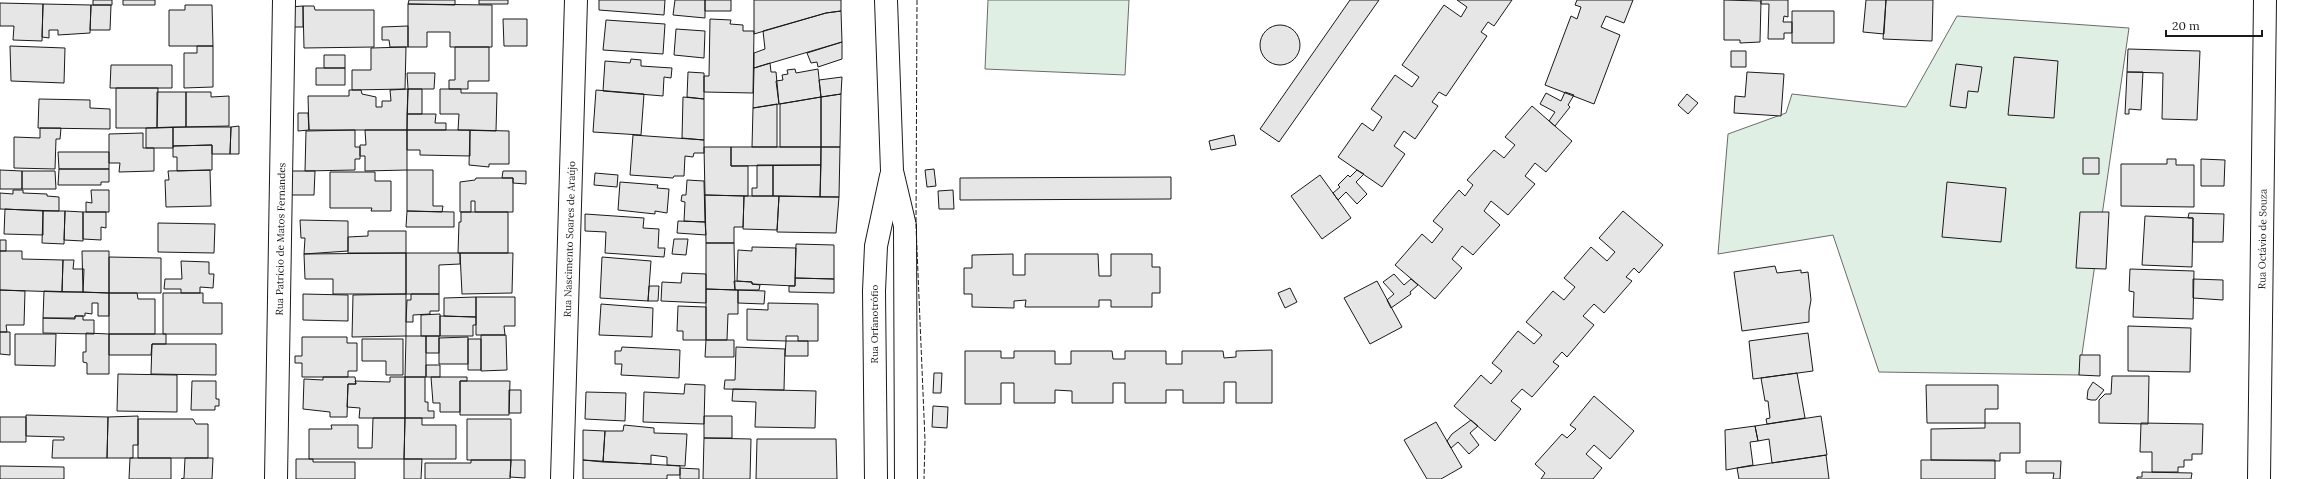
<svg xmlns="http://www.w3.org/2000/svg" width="2306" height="479" font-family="Lora,serif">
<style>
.green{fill:#e0efe3;stroke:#6a6a6a}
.building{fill:#e6e6e6;stroke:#1a1a1a}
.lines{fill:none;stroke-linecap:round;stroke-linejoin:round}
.minor-casing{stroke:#1a1a1a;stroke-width:24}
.tertiary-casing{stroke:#1a1a1a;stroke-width:24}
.minor{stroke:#fff;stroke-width:22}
.tertiary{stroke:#fff;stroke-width:22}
.fence{stroke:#1a1a1a;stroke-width:1;stroke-dasharray:5 2;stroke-linecap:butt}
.labels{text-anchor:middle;stroke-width:3;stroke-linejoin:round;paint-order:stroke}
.street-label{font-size:10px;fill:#1a1a1a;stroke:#fff}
</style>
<rect width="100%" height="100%" fill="#fff"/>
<!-- green -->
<path class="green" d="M988 0H1129L1125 75 985 69Z
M1957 16 2129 28 2079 375 1879 372 1833 235 1718 254 1728 134 1786 113 1792 94 1906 107Z"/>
<!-- building -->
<path class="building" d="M93 0H112V5H93Z
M123 0H155V5H123Z
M409 0H455V5L408 4Z
M479 0H508V4H479Z
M599 0H665L664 15 599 10Z
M675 0H705V18L673 15Z
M705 0H731V11H705Z
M754 0H841V11L826 13 754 34Z
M1350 0H1379L1279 142 1260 129Z
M1457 0H1512L1494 26 1488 22 1481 32 1487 36 1446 96 1439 92 1432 102 1438 106 1415 139 1404 131 1394 146 1405 154 1382 187 1338 157 1362 123 1373 131 1382 117 1371 109 1395 75 1412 87 1419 77 1402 65 1444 5 1461 17 1467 7Z
M1577 0H1633L1624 23 1606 16 1601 27 1620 35 1594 104 1545 85 1571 16 1577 19 1581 7 1575 5Z
M1724 0 1761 1 1760 42 1740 43V40H1724Z
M1788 0V17L1784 16 1783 22H1792V33H1784V39H1768L1769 4H1761V0Z
M1866 0H1886L1884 34 1863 32Z
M1886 0H1933L1932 41 1883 39Z
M0 3 43 4 42 41 13 40 14 26H0Z
M43 4 91 5 90 33 58 35V30H49V38L42 37Z
M408 4 492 5V47H450V32H427V47H408Z
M91 5H111L110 30H90Z
M185 5H212L213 46H169V10H185Z
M303 6V27H289V7Z
M303 6H314L315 10H374V47L304 48Z
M841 11 842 42 754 68V53L765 49 763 31 826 13Z
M1792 11H1834V43H1792Z
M503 19H527V46H504Z
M710 19 731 20 730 24 743 25V31H754L753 93 704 92V76H709Z
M606 20 665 24 663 54 603 50Z
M1260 45a20 20 0 1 1 40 0a20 20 0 1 1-40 0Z
M408 26V47H390L389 40H382V27Z
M676 29 705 31 704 58 674 55Z
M842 42V59L818 67 817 62 811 63 807 53Z
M10 46 65 48 64 83 11 81Z
M197 46H213V87L184 88V53H197Z
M406 47 405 89 352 90V70H371V48Z
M455 47H489V81H468V89H449V80H455Z
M2128 49 2200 51 2197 120 2162 119 2163 73 2127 72Z
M1731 51H1746V67H1731Z
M324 55H345V68H324Z
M2014 57 2058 61 2054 118 2008 115Z
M631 59 641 60V66L672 68 671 78 664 77 663 96 603 91 605 61 630 63Z
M770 63 771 72H776L779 104 753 108 754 68Z
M1956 64 1982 67 1978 92 1968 91 1966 108 1950 106Z
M111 65H172V88H110Z
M316 68H345V85H316Z
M795 69 796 73 818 69 821 97 779 104 776 81 783 80 782 75 788 74 787 70Z
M688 72 704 73V99L687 97Z
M1747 72 1784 74 1781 116 1734 113 1735 96 1745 97Z
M2127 72H2143L2141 110 2129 109V114H2125Z
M407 73H435L434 89H408Z
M842 77 841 94 821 97 819 80Z
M116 88H158L157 128H116Z
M408 89 407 130H309L308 96H349V90H361L362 94 376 97V107H382V101H391L390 90Z
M408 89H422V114H407Z
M440 89H461V93H497L496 131 458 130 459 114H440Z
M596 90 644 94 641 135 593 132Z
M157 92H186V127L157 128Z
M186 92H211V97L229 96V126L186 127Z
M1565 92 1574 95 1568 105 1570 107 1555 126 1549 121 1555 112 1540 104 1546 93 1561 101Z
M841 94 840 147H821V97Z
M1687 94 1698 103 1688 114 1678 105Z
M683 97 704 99V140L682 138Z
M821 97V147H780V104Z
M39 99 90 100V108L110 109V129L38 128Z
M777 104V147H752L753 108Z
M1532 106 1572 141 1546 172 1535 163 1525 176 1535 184 1508 215 1491 201 1484 211 1500 225 1473 255 1462 246 1452 259 1462 268 1435 299 1395 265 1422 234 1432 243 1443 229 1433 221 1459 190 1465 196 1473 185 1467 180 1494 150 1504 158 1515 145 1505 137Z
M298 113H308L309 130 298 131Z
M407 114H436L435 123H446V130H407Z
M239 126V154H230L231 127Z
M173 127V148H146V128Z
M173 127H231L230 154H212V145L173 146Z
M40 128H61L60 139H56L55 169 14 168V137L40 138Z
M355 130V147H360V159H355V170L305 171 306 131Z
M365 130H407V170L365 171V156H360V145H366Z
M407 130H470V156L420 155V150H407Z
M470 130 509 131V164H489V167L469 165Z
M143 133V148H154V171L119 172 120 163H109V134Z
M633 135 704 140V153H694L693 157 685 156 684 176H674L673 178 630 175Z
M1234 135 1236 145 1211 150 1209 141Z
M212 145V170L177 171V157H173V146Z
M704 147H731V166H748V196L705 195Z
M731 147H821V165L731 166Z
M821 147H840L839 197H820Z
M58 152H109V169H59Z
M2083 158H2099V174H2083Z
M2167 159H2176V165H2194V207L2121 206V164H2167Z
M2201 159 2225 160 2224 186H2201Z
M757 165H773V196H752V188H757Z
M773 165H821L820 197 773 196Z
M59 169H109V182H101V185H58Z
M934 169 936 186 927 187 925 170Z
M0 170 22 171V189H0Z
M210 170 211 206 166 207 165 180H169L168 171Z
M407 170H433V206H443L442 212 407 211Z
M1357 170 1364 174 1356 182 1367 194 1357 204 1346 192 1338 200 1333 193 1340 187 1338 185 1348 175 1350 177Z
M22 171H55L56 189H22Z
M287 171H315L314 195H287Z
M503 171H526V184L513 183V178H502Z
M330 172H375V181H391V211H371L372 208H330Z
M595 173 618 175 617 187 594 185Z
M1320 175 1351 218 1322 239 1291 196Z
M1171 177V199L960 200V178Z
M476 178H513V212H475V201H471V212H460V182L475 180Z
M687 180 704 181 705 222 684 221 685 202 681 201 682 195H686Z
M620 182 658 185 657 188 669 189 667 213 655 211V214L618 210Z
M1947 182 2006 188 2001 242 1942 237Z
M13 190H23V193L47 194V196L59 197V211L0 209V193L13 194Z
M91 190H109V212H86V202L92 203Z
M953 190 954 209H939L938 191Z
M705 195 744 196 743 227H734V243H706Z
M744 196H779L777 230 743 229Z
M779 196 839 197 836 233 777 232Z
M5 209 43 211V235L4 234Z
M43 211H65L64 244 42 243Z
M65 211 83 212V241L64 240Z
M407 211 454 212V227H406Z
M1623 211 1663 245 1639 273 1634 268 1626 277 1632 281 1604 313 1594 304 1583 316 1594 325 1567 357 1562 352 1553 362 1559 366 1532 397 1522 389 1511 401 1521 409 1495 441 1454 406 1481 375 1491 384 1502 371 1492 363 1518 331 1534 344 1542 335 1526 322 1553 291 1564 300 1575 287 1564 278 1591 247 1607 261 1615 252 1599 238Z
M83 212H106V228L101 227V240L83 239Z
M461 212H508V253H458L459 222H461Z
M2080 212H2109L2106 269 2076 268Z
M2189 213 2224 214 2223 242H2193V218H2188Z
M585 214 644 218 643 228 659 229 658 248H665L664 257 605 253 606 232 585 231Z
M2145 216 2193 218 2192 267 2142 265Z
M300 220 348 221V251L304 254 305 238H301Z
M678 221 705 222 706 235 677 233Z
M158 223 215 224 214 253 158 252Z
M368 231H406V253H348V237L368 236Z
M674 239H688L686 255 672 254Z
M0 240H6V251H0Z
M706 243H734L735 290 706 289Z
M796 244 834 245V279L795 278Z
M752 247 796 248 795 286 752 284V282L737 281 738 250 752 251Z
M0 251H22V259L63 260 62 292 0 290Z
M82 251H109V293L83 292Z
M406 253V294H333V279H305L304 254Z
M406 253H460V264L439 265V294H406Z
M460 253H513L512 293 462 294Z
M1013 254V275H1025V254H1098L1099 276H1111V254H1152V267H1160V293H1152V307H1111V300H1099V307H1025L1026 300 1014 301V308L972 307V294H964V268H972V255Z
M109 257 161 258V293H109Z
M602 257 651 261 648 301 600 298Z
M63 260H74L73 269H84L83 292H62Z
M181 261 209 262V274H214L213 288 200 287V293H181V289H164L165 279H182Z
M1775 266 1777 273 1801 270V273L1808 272 1811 300 1809 311V322L1742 331 1734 272Z
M2130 269 2194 271 2193 319 2133 317 2134 292 2129 291Z
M682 273 706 274V303L661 301 662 282 681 283Z
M1394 274 1404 285 1411 279 1418 285 1410 292 1411 294 1391 308 1387 300 1394 294 1383 282Z
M795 278 834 279V293L789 292V286H795Z
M2193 279 2223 280V300L2193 298Z
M734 281 752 282V284L760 285 759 290H735Z
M1377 281 1402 327 1370 344 1344 298Z
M649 286H659L658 301H648Z
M1290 288 1297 302 1285 308 1278 293Z
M706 289 738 290V314H728L727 340H706Z
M0 290 25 291 24 325H6L7 332H0Z
M738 290 765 291 764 304 738 303Z
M44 291 109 293V316H98V303H92V314L85 313V316H75V318H43Z
M109 293H137L138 299H155V334H109Z
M163 293H203V303H222V334H163Z
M303 294 348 295V321L303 320Z
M406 294V336L352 337 353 295Z
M411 294H439V311H430V314L413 315V322H406L407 300H411Z
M476 297V317L444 316V298Z
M476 297H515V326H504L505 335H476Z
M768 303 818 304V341H798V336H786V341L747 340V309L768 310Z
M601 304 653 308 652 337 599 335Z
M678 306 706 307V340H683V331H677Z
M440 314V336H421V315Z
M75 316H83V320H94V334L43 333V318L75 319Z
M440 316 476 317V325H473V336H440Z
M2128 326 2191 328 2190 372 2128 371Z
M0 332H10V355L0 354Z
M86 333 109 334V374H87V363L83 362V352H86Z
M1808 333 1813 371 1753 379 1749 341Z
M15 334H56L55 366 15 365Z
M109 334H166V344H152L151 355H109Z
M481 335H506L507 370 481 371Z
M406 336H426V377H405Z
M426 336H439V353H426Z
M302 337H347V343H357V371H348V377H302V363H295V356H302Z
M468 337V364H439V338Z
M362 339H403V375H386V361H362Z
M468 339H481V370H468Z
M706 340H734V357H705Z
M786 341H808V356H785Z
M152 344H216V375L151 374Z
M622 347 680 350 679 378 621 375 622 364H615V351H621Z
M736 347 785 349 784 390 724 389 725 380H735Z
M1272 350V403H1236V382H1224V403H1183V390H1166V403H1125V383H1113V403H1072V391L1055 390V403H1014V383H1001V404H965V351H1001V358H1014V351H1055V364H1071V351H1112L1113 359H1125V351H1166V364H1182V351H1223L1224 358 1236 357V351Z
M2080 355H2100V376L2079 375Z
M426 365H440V377H426Z
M934 373H942L941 393H933Z
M1797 373 1805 418 1767 424 1766 419 1770 418 1768 401H1765L1761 378Z
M118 374 177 375V412L117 411Z
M2112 376H2149L2148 424 2099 423V400L2105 394H2111Z
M323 377H355L356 384H348L347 417H330V412L303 409 304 379 323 380Z
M390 377H405V418H359L360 408 347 407 348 384H356L355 381 390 382Z
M405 377H425V402H428V411H434V418H405Z
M431 377H467V381H460V412H440V403H433Z
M192 381H216V399H219V406H215V410H191Z
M460 381H510L509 415H460Z
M2093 382 2104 390 2096 400H2091L2087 399 2088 390Z
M685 384 705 385 704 424 643 422 644 392 684 394Z
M1926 385H1998V409H1985V423H1927Z
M733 389 816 391 815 428 755 427 756 402 732 401Z
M509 390H521V413H509Z
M586 392 626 393 625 421 585 419Z
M1594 396 1634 431 1610 459 1594 445 1586 454 1602 468 1593 479H1541L1545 473 1535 464 1562 434 1567 438 1576 429 1570 425Z
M933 406 948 407 947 428 932 427Z
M26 415 108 417 107 458H52L53 440H64V437L26 436Z
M138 416V445H133V458H107L108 417Z
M704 416H732V438H704Z
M1821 416 1827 455 1772 463 1769 439 1758 441 1755 426Z
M0 417H26V442H0Z
M373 418H405L404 459H309V429H332L331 425H358V448H372Z
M405 418H422V425H456V459H404Z
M138 419H193L196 424H208V458H138Z
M467 419H511V460H467Z
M1471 420 1478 426 1470 433 1479 445 1469 454 1458 442 1451 448 1447 441 1452 434Z
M1436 422 1462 467 1441 479H1427L1404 440Z
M1985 423H2020V453H2000V461L1931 460V429L1985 428Z
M2141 423 2203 424 2202 454H2192V460H2184V467H2178V472H2152V452H2140Z
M624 425 654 428V433L687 434 685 466 667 465V457L651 455V464L603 462 605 431H623Z
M1755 426 1758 441 1750 442 1753 465 1726 470 1725 430Z
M583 430 605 431 603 462 583 460Z
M704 438 751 439 750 479H703Z
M757 439H836L837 479H756Z
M1826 455 1829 479H1739L1737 468Z
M130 458H171V479H129Z
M185 458H213L212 479H181L184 478Z
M296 459H313V462H355V479H296Z
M404 459H422L421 479H404Z
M471 460H511L510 479H425V463H471Z
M511 460H525V478L510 477Z
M583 460 680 466V475H667V479H583Z
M1921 460H1995V479H1921Z
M2026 461H2061L2060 479H2053L2054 473H2026Z
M0 466 64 467V479H0Z
M680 468 699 469V479H680Z
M2142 472 2192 473 2191 479H2137V477H2142Z"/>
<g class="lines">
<!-- minor casing -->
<g class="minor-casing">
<g id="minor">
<path id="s1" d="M276 479 284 0"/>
<path id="s2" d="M562 479 576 0"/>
</g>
</g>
<!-- tertiary casing -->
<g class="tertiary-casing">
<g id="tertiary">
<path d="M886 0 892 171 905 226 906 479"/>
<path d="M876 479 874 291 876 246 891 176"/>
<path id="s3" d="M2259 479 2265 0"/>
</g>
</g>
<!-- minor -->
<use href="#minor" class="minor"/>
<!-- tertiary -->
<use href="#tertiary" class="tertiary"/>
<!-- fence -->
<path class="fence" d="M917 0 916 226 925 440 924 479"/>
</g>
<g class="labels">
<!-- street labels -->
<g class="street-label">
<text dy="4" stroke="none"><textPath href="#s2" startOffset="240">Rua Nascimento Soares de Araújo</textPath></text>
<text dy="4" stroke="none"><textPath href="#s1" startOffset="240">Rua Patrício de Matos Fernandes</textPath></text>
<text dy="4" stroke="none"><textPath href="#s3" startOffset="240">Rua Octávio de Souza</textPath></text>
<text transform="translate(874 324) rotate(-90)" y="4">Rua Orfanotrófio</text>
</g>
</g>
<!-- scale -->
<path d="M2166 30v6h96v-6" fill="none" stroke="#1a1a1a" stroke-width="2"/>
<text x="2172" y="30" font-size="12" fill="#1a1a1a" stroke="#ffffff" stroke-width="3" paint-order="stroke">20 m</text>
</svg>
